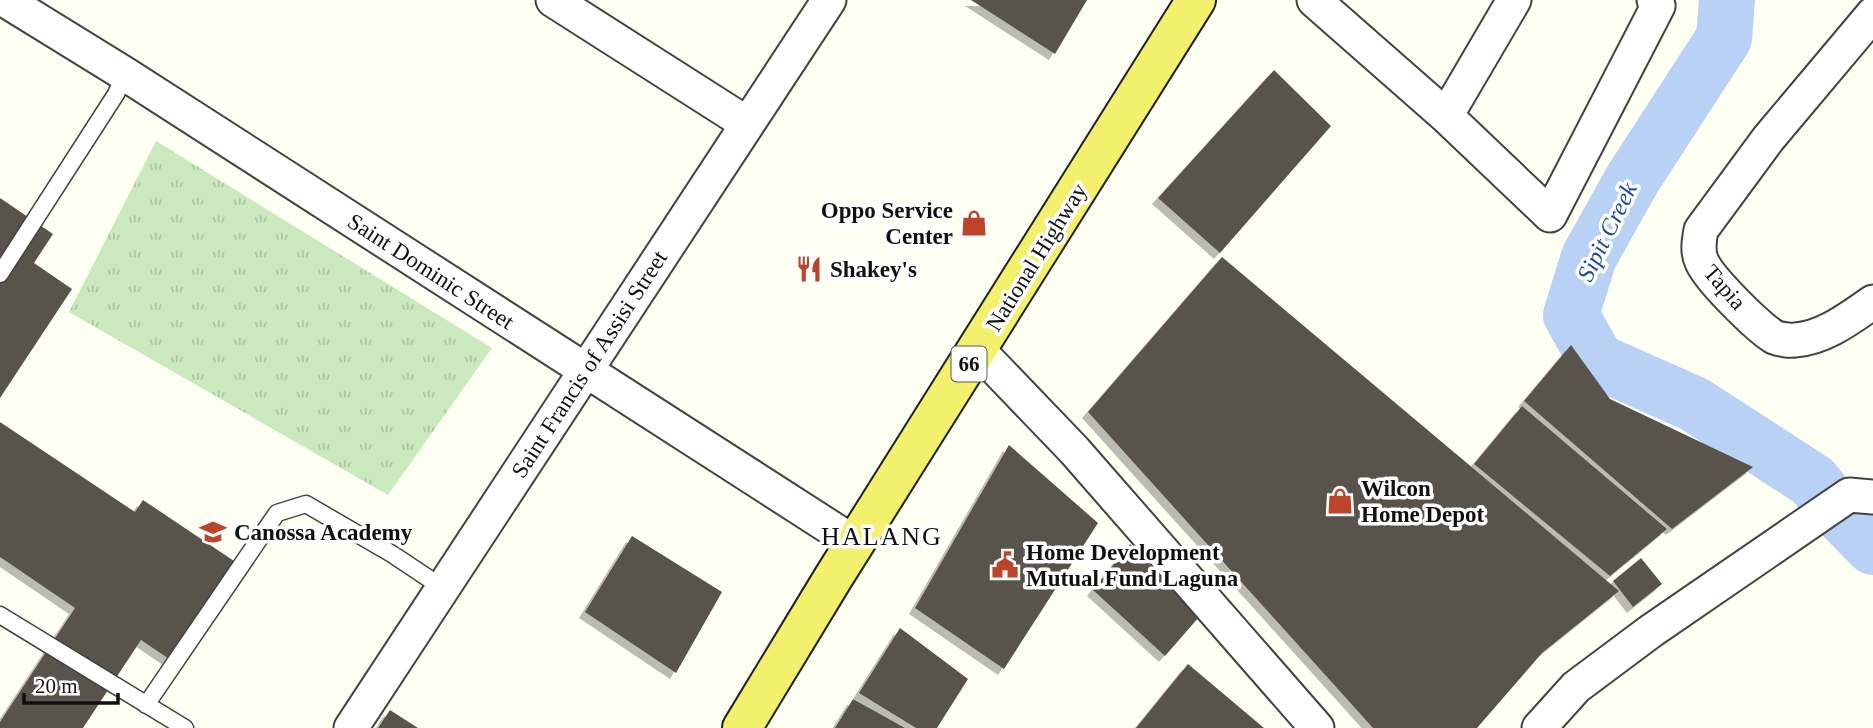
<svg xmlns="http://www.w3.org/2000/svg" width="1873" height="728" font-family="Georgia,serif">
<style>
.grass{fill:url(#grass-tufts)}
.lines{fill:none;stroke-linecap:round;stroke-linejoin:round}
.river{stroke:#b9d1f4;stroke-width:56}
.building{fill:#58534c;filter:url(#shadow)}
.service-casing{stroke:#434343;stroke-width:19}
.minor-casing{stroke:#434343;stroke-width:37}
.primary-casing{stroke:#212121;stroke-width:42}
.service{stroke:#fff;stroke-width:16}
.minor{stroke:#fff;stroke-width:33}
.primary{stroke:#f3f06e;stroke-width:38}
.labels{text-anchor:middle;stroke-width:7;stroke-linejoin:round;paint-order:stroke}
.shield{fill:#fff;stroke:#585858;stroke-width:2}
.shield-label{font-size:21px;font-weight:bold;fill:#101010}
.poi-label{font-size:23px;font-weight:bold;fill:#101010;stroke:#fff;text-anchor:start}
.street-label{font-size:23px;fill:#101010;stroke:#fff}
.water-label{font-size:24px;font-style:italic;fill:#1c499e;stroke:#fff}
.quarter-label{font-size:26px;letter-spacing:2px;fill:#101010;stroke:#fff}
</style>
<defs>
<pattern id="grass-tufts" width="24" height="20" patternUnits="userSpaceOnUse" patternTransform="scale(1.75)"><rect width="24" height="20" fill="#cae9bd"/><path d="M3 7l-1-3M5 7V3M7 7l1-3M15 17l-1-3M17 17v-4M19 17l1-3" fill="none" stroke="#acc7a1"/></pattern>
<filter id="shadow"><feDropShadow dx="-6" dy="6" stdDeviation="0" flood-color="#0004"/></filter>
</defs>
<rect width="100%" height="100%" fill="#fefff3"/>
<!-- grass -->
<path class="grass" d="M156 141 492 348 388 495 69 312Z"/>
<g class="lines">
<!-- river -->
<path class="river" d="M1727 0 1724 38 1632 180 1589 257 1571 315 1597 361 1694 404 1813 481 1832 505 1873 547"/>
</g>
<!-- building -->
<path class="building" d="M971 0H1087L1055 54Z
M1274 70 1331 126 1220 253 1158 198Z
M0 198 53 234 34 263 72 289 0 398Z
M1222 257 1619 591 1542 653 1477 728H1373L1088 412Z
M1571 345 1610 399 1753 467 1672 529 1524 401Z
M1522 406 1667 529 1610 576 1474 464Z
M0 422 135 512 143 500 234 561 169 659 141 640 83 728H0V722L75 608 0 557Z
M1009 445 1098 523 1004 669 915 608Z
M632 536 722 592 676 673 585 612Z
M1130 544 1199 617 1165 656 1093 590Z
M1641 558 1662 584 1633 607 1613 581Z
M900 628 968 679 937 728H916L859 693Z
M1188 664 1264 728H1136Z
M853 699 905 728H835Z
M390 710 418 728H378Z"/>
<g class="lines">
<!-- service casing -->
<g class="service-casing">
<path id="service" d="M0 274 116 94 125 74
M0 615 185 728
M146 705 277 513 306 504 392 554 443 588"/>
</g>
<!-- minor casing -->
<g class="minor-casing">
<path id="minor" d="M5 0 125 74 856 544
M553 0 746 123
M1314 0 1446 116 1550 215 1658 6 1654 0
M1873 14 1768 139 1701 230C1699 241 1697 252 1702 262 1710 280 1757 326 1774 337 1779 339 1789 341 1795 340 1824 338 1850 318 1873 302
M1446 116 1514 0
M978 350 1074 450 1317 728
M351 728 829 0
M1539 728 1576 687 1651 631 1849 495 1873 497"/>
</g>
<!-- primary casing -->
<g class="primary-casing">
<path id="primary" d="M742 728 833 578 1196 0"/>
</g>
<!-- service -->
<use href="#service" class="service"/>
<!-- minor -->
<use href="#minor" class="minor"/>
<!-- primary -->
<use href="#primary" class="primary"/>
</g>
<!-- icons -->
<defs>
<g id="shop-bare" transform="scale(2.1)"><path d="M-5-2.5h2.3a2.7 3.5 0 0 1 5.4 0H5L5.5 6h-11ZM-1.5-2.5h3a1.5 2.3 0 0 0-3 0Z" fill="#bc442b" stroke="#fff" stroke-width="2.5" paint-order="stroke"/></g>
<g id="restaurant-bare" transform="scale(2.1)"><path d="M-5-6h1v4h1v-4h1v4h1v-4h1v5L-1.5 .5V6h-2V.5L-5-1ZM5-6V6H3V1.5H1.5Q1.5-4 5-6Z" fill="#bc442b" stroke="#fff" stroke-width="2.5" paint-order="stroke"/></g>
<g id="school-bare" transform="scale(2.1)"><path d="M0-5L7-2L0 1L-7-2ZM-4 1L0 2.5L4 1V4Q0 6-4 4Z" fill="#bc442b" stroke="#fff" stroke-width="2.5" paint-order="stroke"/></g>
<g id="civic-bare" transform="scale(2.1)"><path d="M-.6-6.5H3V-4.5H.6V-3L4-1V1h2V6H-6V1h2V-1L-.6-3ZM-1.2 2.5V6h2.4V2.5Z" fill="#bc442b" stroke="#fff" stroke-width="2.5" paint-order="stroke"/></g>
</defs>
<g fill-rule="evenodd">
<use href="#shop-bare" x="974" y="223"/>
<use href="#restaurant-bare" x="809" y="269"/>
<use href="#shop-bare" x="1340" y="501"/>
<use href="#school-bare" x="213" y="532"/>
<use href="#civic-bare" x="1005" y="565"/>
</g>
<g class="labels">
<!-- shield labels -->
<rect class="shield" x="951.5" y="346.5" width="35" height="35" rx="5"/>
<g class="shield-label">
<text x="969" y="371">66</text>
</g>
<!-- poi labels -->
<g class="poi-label">
<text x="953" y="218" text-anchor="end">Oppo Service<tspan x="953" dy="26">Center</tspan></text>
<text x="830" y="277">Shakey's</text>
<text x="1361" y="496">Wilcon<tspan x="1361" dy="26">Home Depot</tspan></text>
<text x="234" y="540">Canossa Academy</text>
<text x="1026" y="560">Home Development<tspan x="1026" dy="26">Mutual Fund Laguna</tspan></text>
</g>
<!-- street labels -->
<g class="street-label">
<text transform="translate(1036 257) rotate(-58)" y="8">National Highway</text>
<text transform="translate(431 271) rotate(33)" y="8">Saint Dominic Street</text>
<text transform="translate(1725 287) rotate(49)" y="8">Tapia</text>
<text transform="translate(589 364) rotate(-57)" y="8">Saint Francis of Assisi Street</text>
</g>
<!-- water labels -->
<g class="water-label">
<text transform="translate(1607 232) rotate(-64)" y="8">Sipit Creek</text>
</g>
<!-- quarter labels -->
<g class="quarter-label">
<text x="882" y="545">HALANG</text>
</g>
</g>
<!-- scale -->
<path d="M24 693v10h94v-10" fill="none" stroke="#101010" stroke-width="3.5"/>
<text x="35" y="693" font-size="21" fill="#101010" stroke="#ffffff" stroke-width="5" paint-order="stroke">20 m</text>
</svg>
